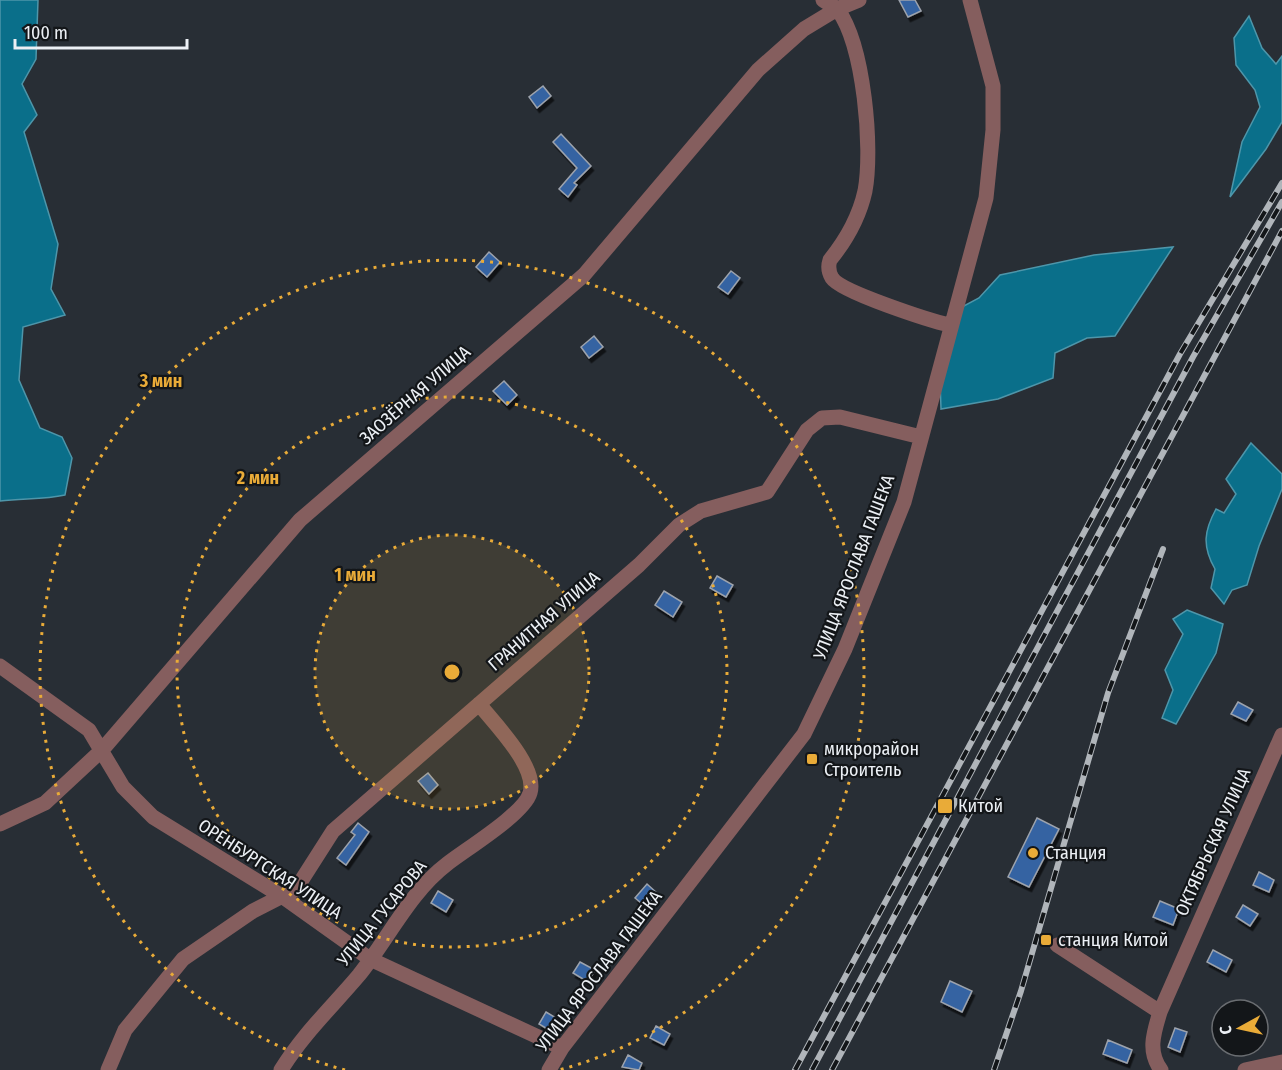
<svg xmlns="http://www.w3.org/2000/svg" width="1282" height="1070" font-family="'Fira Sans Condensed',sans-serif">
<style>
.water{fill:#0a6f8a;stroke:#4e96aa;stroke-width:1.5}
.building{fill:#3463a2;stroke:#9da3ad;stroke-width:1.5;filter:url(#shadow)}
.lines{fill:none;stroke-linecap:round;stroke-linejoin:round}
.minor{stroke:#855e5e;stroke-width:15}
.rail-casing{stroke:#b0b5ba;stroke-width:6}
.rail{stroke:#131619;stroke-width:4;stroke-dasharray:11;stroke-linecap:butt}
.ring{fill:none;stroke:#e9ab38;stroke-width:3;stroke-dasharray:3 6}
.poi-dot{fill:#e9ab38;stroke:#131619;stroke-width:2}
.labels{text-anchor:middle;stroke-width:4.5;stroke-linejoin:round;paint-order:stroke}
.street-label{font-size:18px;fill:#ecf0f5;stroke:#131619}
.poi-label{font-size:18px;fill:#ecf0f5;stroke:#131619;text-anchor:start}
.centre{fill:#e9ab38;stroke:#131619;stroke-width:3}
.ring-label{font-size:18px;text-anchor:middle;font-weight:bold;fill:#e9ab38;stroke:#131619;stroke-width:4.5;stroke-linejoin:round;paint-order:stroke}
</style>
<defs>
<filter id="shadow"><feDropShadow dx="2.5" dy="4.5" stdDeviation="0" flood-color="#0009"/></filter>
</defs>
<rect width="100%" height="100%" fill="#282e35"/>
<!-- water -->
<path class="water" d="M0 0H38L36 59 22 84 37 115 24 132 58 244 51 289 65 315 23 327 19 380 40 428 62 437 72 458 65 495C43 500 23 498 0 501Z
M1249 16 1262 48 1276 64 1282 56V122L1266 149 1230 197 1242 142 1260 107 1255 90 1236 65 1234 38Z
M1173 247 1115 336 1087 338 1055 353 1053 378 998 399 941 409 940 379 960 308 979 298 1000 275 1094 255Z
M1251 443 1282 474V489L1259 546 1247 585 1232 590 1224 604 1211 588 1215 569C1202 546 1204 531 1216 509L1224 513 1236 494 1226 479Z
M1187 610 1223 624 1216 653 1176 724 1162 718 1173 690 1165 670 1183 634 1173 619Z"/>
<!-- building -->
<path class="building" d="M899 0H915L921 11 908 17Z
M543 86 551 96 537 108 529 97Z
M561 134 591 166 574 183 577 185 568 197 559 189 577 168 553 142Z
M489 252 500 262 487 277 476 267Z
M731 271 740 278 728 294 718 287Z
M594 336 603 347 589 358 581 347Z
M504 381 517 395 507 405 493 391Z
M717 576 733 585 726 597 710 588Z
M664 591 682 602 673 617 655 605Z
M1238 702 1253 710 1246 721 1231 714Z
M428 773 438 785 429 794 418 781Z
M1037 818 1059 829 1029 887 1008 877Z
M358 823 369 832 346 865 337 858 355 835 351 832Z
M1259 872 1274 880 1269 892 1253 885Z
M647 884 658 894 646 907 635 898Z
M438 891 453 900 446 912 431 903Z
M1160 901 1179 909 1173 925 1153 917Z
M1243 905 1258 914 1250 926 1236 917Z
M1213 950 1232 960 1226 972 1207 962Z
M580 962 595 970 588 982 573 973Z
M950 981 972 991 962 1012 941 1002Z
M546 1012 561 1021 554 1033 539 1024Z
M656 1026 670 1034 664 1045 650 1038Z
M1175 1028 1187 1032 1180 1052 1168 1047Z
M1108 1040 1132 1050 1127 1063 1103 1054Z
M628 1055 642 1063 639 1070 622 1067Z"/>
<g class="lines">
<!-- minor -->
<path class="minor" d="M823 0C827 3 835 6 838 10 864 46 873 148 865 191 859 218 847 239 830 260 828 266 829 273 832 278 841 292 931 321 950 325
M0 666 89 730 123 787 153 817 283 897 370 959 562 1048
M0 824 45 803 102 750 300 520 584 275 758 70 804 29 837 9 859 0
M1057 945 1160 1012
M108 1070 125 1030 183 959 253 911 296 889 333 831 639 565 679 525 701 511 767 492 807 430 822 418 840 417 921 437
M281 1070C303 1034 332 1007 359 975 388 939 410 892 447 864 466 849 524 814 530 793 538 767 494 723 479 704
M549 1070 562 1048 804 734 845 649 904 502 986 198 993 130V86L970 0
M1161 1070C1147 1051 1154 1032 1160 1012L1282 735
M1245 1070 1282 1062"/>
<!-- rail casing -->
<g class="rail-casing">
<path id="rail" d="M795 1070 1180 354 1282 183
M812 1070 1193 357 1282 202
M832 1070 1282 231
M994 1070 1021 991 1108 693 1163 549"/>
</g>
<!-- rail -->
<use href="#rail" class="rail"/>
</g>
<!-- distance rings -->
<circle cx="452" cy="672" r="137" fill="#e9ab38" fill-opacity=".12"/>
<g class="ring">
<circle cx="452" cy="672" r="137"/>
<circle cx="452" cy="672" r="275"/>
<path d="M345 1070A412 412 0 1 1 559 1070"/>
</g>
<!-- markers -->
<g class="poi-dot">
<rect x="806" y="753" width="12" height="12" rx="3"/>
<rect x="937" y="798" width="16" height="16" rx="3"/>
<circle cx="1033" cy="853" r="6"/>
<rect x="1040" y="934" width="12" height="12" rx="3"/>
</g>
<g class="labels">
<!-- street labels -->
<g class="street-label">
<text transform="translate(415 395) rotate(-41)" y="6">ЗАОЗЁРНАЯ УЛИЦА</text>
<text transform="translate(854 567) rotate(-69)" y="6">УЛИЦА ЯРОСЛАВА ГАШЕКА</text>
<text transform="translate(544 621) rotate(-41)" y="6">ГРАНИТНАЯ УЛИЦА</text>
<text transform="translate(1213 842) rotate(-66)" y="6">ОКТЯБРЬСКАЯ УЛИЦА</text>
<text transform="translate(270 869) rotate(33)" y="6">ОРЕНБУРГСКАЯ УЛИЦА</text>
<text transform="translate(382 913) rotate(-51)" y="6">УЛИЦА ГУСАРОВА</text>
<text transform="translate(599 971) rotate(-53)" y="6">УЛИЦА ЯРОСЛАВА ГАШЕКА</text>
</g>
<!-- poi labels -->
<g class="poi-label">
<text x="824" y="755">микрорайон<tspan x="824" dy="21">Строитель</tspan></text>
<text x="958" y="812">Китой</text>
<text x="1045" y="859">Станция</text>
<text x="1058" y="946">станция Китой</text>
</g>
</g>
<circle cx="452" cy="672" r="9" class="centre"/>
<g class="ring-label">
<text x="161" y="387">3 мин</text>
<text x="258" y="484">2 мин</text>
<text x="355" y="581">1 мин</text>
</g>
<!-- north arrow -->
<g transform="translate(1240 1028) rotate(262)"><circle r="28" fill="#131619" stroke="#6a6d71" stroke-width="1.5"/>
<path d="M0-4.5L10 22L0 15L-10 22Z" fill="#e9ab38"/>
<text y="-9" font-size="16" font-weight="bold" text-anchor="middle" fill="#ecf0f5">С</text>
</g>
<!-- scale -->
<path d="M15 39v9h172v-9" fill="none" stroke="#ecf0f5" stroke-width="3"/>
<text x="24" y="39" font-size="18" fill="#ecf0f5" stroke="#131619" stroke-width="4.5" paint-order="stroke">100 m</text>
</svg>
